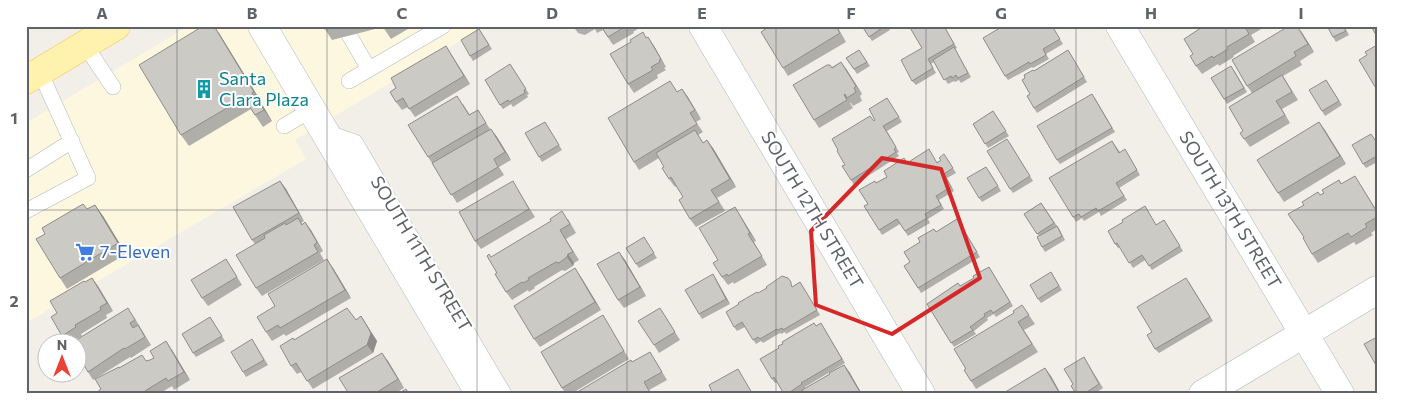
<svg xmlns="http://www.w3.org/2000/svg" width="1403" height="420" font-family="Commissioner,sans-serif">
<style>
.commercial{fill:#fef7e0}
.lines{fill:none;stroke-linecap:round;stroke-linejoin:round}
.service-casing{stroke:#b5b8bc;stroke-width:16}
.minor-casing{stroke:#b5b8bc;stroke-width:29}
.tertiary-casing{stroke:#b5b8bc;stroke-width:29}
.secondary-casing{stroke:#b6babf;stroke-width:29}
.primary-casing{stroke:#f2c960;stroke-width:29}
.service{stroke:#fff;stroke-width:15}
.minor{stroke:#fff;stroke-width:28}
.tertiary{stroke:#fff;stroke-width:28}
.secondary{stroke:#fff;stroke-width:28}
.primary{stroke:#fff2af;stroke-width:28}
.wall{fill:#afaea9}
.shaded-wall{fill:#8f8d8a}
.building{fill:#cccac5;stroke:#8f8d8a}
.marked{fill:none;stroke:#d62828;stroke-width:4;stroke-linejoin:round}
.grid{fill:none;stroke:#5f6368;stroke-width:1;stroke-opacity:0.55}
.labels{text-anchor:middle;stroke-width:4;stroke-linejoin:round;paint-order:stroke}
.culture-label{font-size:18px;fill:#0d838f;stroke:#fff;text-anchor:start}
.street-label{font-size:18px;fill:#5f6368;stroke:#fff}
.shop-label{font-size:18px;fill:#366cbe;stroke:#fff;text-anchor:start}
.neatline{fill:none;stroke:#5f6368;stroke-width:2}
.grid-label{font-size:16px;text-anchor:middle;font-weight:bold;fill:#5f6368}
</style>
<rect width="100%" height="100%" fill="#f1efe8"/>
<!-- commercial -->
<path class="commercial" d="M189 26H485L295 140 306 159 26 323V123Z"/>
<g class="lines">
<!-- service casing -->
<g class="service-casing">
<path id="service" d="M349 35 369 69
M85 45 113 87
M349 81 443 26
M284 126 311 110
M326 132 355 142 504 394
M26 170 72 141
M26 211 88 178 40 72"/>
</g>
<!-- minor casing -->
<g class="minor-casing">
<path id="minor" d="M703 26 921 394"/>
</g>
<!-- tertiary casing -->
<g class="tertiary-casing">
<path id="tertiary" d="M1120 26 1340 394
M1203 394 1377 290"/>
</g>
<!-- secondary casing -->
<g class="secondary-casing">
<path id="secondary" d="M262 26 480 394"/>
</g>
<!-- primary casing -->
<g class="primary-casing">
<path id="primary" d="M26 80 116 26"/>
</g>
<!-- service -->
<use href="#service" class="service"/>
<!-- minor -->
<use href="#minor" class="minor"/>
<!-- tertiary -->
<use href="#tertiary" class="tertiary"/>
<!-- secondary -->
<use href="#secondary" class="secondary"/>
<!-- primary -->
<use href="#primary" class="primary"/>
</g>
<!-- wall -->
<path class="wall" d="M323 26H413L391 39 383 27 332 40Z
M573 26H640L641 27 633 32 634 33 613 45 603 30 597 33 595 29 585 35 578 33Z
M770 26H837L846 42 788 76 783 68Z
M862 26H888L890 30 872 41Z
M909 26H944L957 48 955 49 971 77 961 83 959 80 955 82 954 81 948 84 934 62 931 64 936 73 916 85 912 81 922 48Z
M1003 26H1052L1063 44 1046 54 1049 59 1033 68 1032 67 1008 80 1005 76Z
M1204 26H1261L1263 28 1251 35 1255 42 1233 56 1234 57 1219 66 1218 64 1202 74 1196 66 1193 54Z
M1344 26 1349 35 1336 42 1333 37Z
M479 29 492 49 473 61 470 56Z
M1301 31 1314 52 1300 61 1302 65 1283 76 1298 100 1282 109 1290 123 1250 147 1244 139 1252 93 1247 86Z
M219 33 272 121 263 127 251 109 189 146 181 135Z
M647 38 654 46 666 67 664 68 666 70 657 75 658 78 634 93 628 84Z
M446 46 470 84 415 117 408 107 402 110 396 102V88Z
M859 50 870 66 857 74 846 58Z
M1068 50 1087 82 1037 113 1034 108 1030 94 1034 71Z
M841 62 862 94 860 96 862 101 853 106 851 103H850L853 108 819 128 814 120 832 67Z
M510 64 529 94 527 95 528 97 513 107 511 104 503 109 500 105Z
M1234 70 1247 92 1227 104 1224 99Z
M1326 80 1342 105 1325 116 1322 111Z
M682 89 701 119 696 122 703 132 698 135 703 143 713 148 736 187 717 198 725 211 696 227 690 219 683 197 676 186 675 187 669 179 664 167 659 158 639 170 634 162 678 92Z
M887 98 902 122 887 131 899 152 897 153 899 156 854 185 851 180 845 165 875 120Z
M1095 98 1115 132 1060 164 1057 160Z
M463 104 470 115 478 110 490 129 497 137 511 160 499 167 504 175 457 203 434 166 428 157Z
M993 111 1009 136 988 148 973 124Z
M545 122 562 150 542 162 539 157Z
M1319 122 1346 164 1284 202 1278 193Z
M1112 141 1120 152 1128 154 1140 175 1119 188 1127 200 1101 216 1099 212 1084 221 1082 218 1076 222 1073 217Z
M1377 142V162L1366 168 1363 164Z
M1010 143 1033 181 1013 193 1010 189Z
M947 159 956 173 947 178 954 191 939 200 944 209 928 219 930 223 908 236 900 224 882 235 879 230 868 204 876 183 887 177 907 163 937 162Z
M989 171 1001 191 982 202 979 198Z
M1339 180 1342 184H1360L1377 211V229L1371 233 1373 235 1356 245 1354 242 1318 263 1312 254 1304 237 1321 195 1324 193Z
M280 181 286 189 304 221 301 223 302 224 305 222 323 251 320 253 324 260 262 296 256 288 255 244 252 240Z
M518 190 535 217 481 249 475 241Z
M1041 203 1060 230 1065 240 1045 252 1042 247 1039 236 1024 214Z
M95 205 103 216 126 254 67 289 60 278 87 209Z
M735 207 756 241 754 242 767 265 734 284 733 282 728 285 722 277 718 260Z
M1148 211 1156 225 1164 220 1183 251 1152 270 1145 260 1133 268 1120 247 1118 248 1115 244Z
M568 219 576 233 566 239 579 260 574 263 573 266 565 271 562 270 534 287 535 288 529 292 528 290 512 300 506 292 497 273 491 257Z
M957 219 980 257 921 293 918 288 910 262 920 242Z
M644 237 657 258 639 268 636 264Z
M619 252 625 260 646 296 624 308 618 300Z
M226 259 242 285 208 306 202 298Z
M989 267 1013 306 996 317 994 314 987 318 988 320 974 331 976 334 954 347 927 304 960 286 974 278Z
M333 268 351 298 286 336 284 334 272 341 266 332 275 306Z
M1051 272 1062 290 1041 303 1038 299Z
M713 274 730 304 702 319 699 314Z
M581 277 601 310 540 347 534 339Z
M92 278 113 311 106 315 107 318 81 334 82 336 70 342H67L62 336 57 313 85 282Z
M800 282 820 315 786 334 785 332 781 334 780 333 763 343 761 341 756 344 745 327 737 331 734 327Z
M1189 282 1213 321 1159 353 1155 349 1152 332Z
M1022 305 1035 324 1024 330 1038 352 976 389 971 381 966 369 1014 313Z
M361 316 377 341 373 353 313 389 301 372 297 374 291 366 294 340 356 320Z
M665 316 680 340 659 353 654 345Z
M134 317 151 345 131 358 130 357 93 380 88 372Z
M210 317 225 341 196 357 193 353Z
M821 323 845 363 805 387V389L844 365 850 373 802 391 797 394H784L777 382 775 383 772 379 816 326Z
M608 324 629 359 571 394H566L562 388Z
M255 344 268 365 246 377 243 372Z
M172 350 190 380 174 390 172 386 159 394H95L101 389 119 368 147 361Z
M1084 357 1103 388 1094 394H1076L1071 386 1073 384Z
M655 360 667 380 649 390 652 394H574L632 362Z
M388 361 404 388 394 394H349Z"/>
<!-- shaded-wall -->
<path class="shaded-wall" d="M214 26 219 33 262 103 254 92Z
M1298 26 1301 31 1314 52 1308 44Z
M648 37 654 46 666 67 661 59Z
M446 46 451 54 470 84 464 76Z
M841 62 847 70 862 94 856 86Z
M682 89 688 97 701 119 695 110Z
M255 94 263 106 272 121 264 110Z
M1319 122 1325 130 1346 164 1340 156Z
M491 129 497 137 511 160 505 152Z
M707 140 713 148 736 187 730 179Z
M280 181 286 189 304 221 299 213Z
M95 205 103 216 126 254 118 243Z
M735 207 740 215 756 241 750 233Z
M305 222 311 230 323 251 317 242Z
M619 252 625 260 646 296 640 287Z
M568 254 574 263 573 266 567 257Z
M327 259 333 268 351 298 345 290Z
M575 268 581 277 601 310 595 302Z
M713 274 716 279 730 304 726 299Z
M92 278 98 286 113 311 107 303Z
M361 316 377 341 373 353 367 345Z
M166 341 172 350 190 380 184 372Z
M382 353 388 361 404 388 398 379Z
M844 365 850 373 862 394H861Z
M1045 368 1051 376 1061 394H1060Z"/>
<!-- building -->
<path class="building" d="M203 26H214L254 92 252 93 254 96 255 94 264 110 255 115 244 98 181 135 139 65Z
M323 26H334L324 29Z
M601 26H626L608 37Z
M770 26H836L840 33 783 68 761 32Z
M862 26H885L869 37Z
M909 26H944L954 44 928 59 933 68 912 81 901 60 922 48Z
M1003 26H1052L1060 39 1043 49 1046 55 1030 64 1029 62 1005 76 983 38Z
M1204 26H1247L1245 27 1249 34 1227 47 1228 49 1213 58 1212 56 1196 66 1190 56 1193 54 1184 39Z
M1289 26H1297L1308 44 1294 52 1296 56 1247 86 1232 60Z
M1327 26H1343L1346 31 1333 37Z
M1371 26H1377V34L1376 35Z
M479 29 489 45 470 56 461 40Z
M643 32 646 38 648 37 661 59 659 60 660 62 651 67 653 70 628 84 610 54 631 42 630 40Z
M1377 45V90L1359 60 1367 55 1365 52Z
M446 46 464 76 409 109 403 98 396 102 390 92 396 88 391 78Z
M954 47 968 73 958 78 956 75 952 78 951 76 944 80 933 60Z
M859 50 867 62 854 69 846 58Z
M1068 50 1084 77 1034 108 1027 96 1030 94 1022 80 1025 78 1024 75 1033 70 1034 71Z
M841 62 856 86 854 88 856 92 847 98 845 94 844 95 847 100 814 120 793 85 827 65H830L832 68Z
M510 64 526 89 524 90 525 93 509 102 508 100 500 105 485 80Z
M1231 66 1244 88 1224 99 1211 78Z
M1282 75 1292 92 1276 101 1285 115 1244 139 1240 133 1243 131 1229 107Z
M1326 80 1339 101 1322 111 1309 90Z
M670 81 677 92 682 89 695 110 690 113 697 124 634 162 608 118Z
M1092 94 1112 128 1057 160 1037 126Z
M457 96 469 115 478 110 486 123 428 157 408 125Z
M887 98 899 117 883 126 896 147 894 149 896 152 851 180 842 166 845 165 837 151 838 150 832 139 870 116 874 121 875 120 869 109Z
M993 111 1006 131 985 144 973 124Z
M545 122 559 145 539 157 525 133Z
M1319 122 1340 156 1278 193 1257 160Z
M491 129 505 152 494 159 498 167 451 195 432 163Z
M695 130 703 143 707 140 730 179 711 190 719 202 690 219 679 200 683 197 671 177 669 179 662 168 664 167 656 153Z
M1371 134 1377 143V160L1375 157 1363 164 1352 145Z
M1007 139 1030 176 1010 189 987 151Z
M1112 141 1119 153 1125 149 1137 170 1116 183 1124 196 1098 211 1096 208 1081 217 1079 214 1073 217 1049 178Z
M929 149 937 163 941 160 939 158 944 154 953 168 944 174 951 187 936 196 941 205 925 214 927 218 905 231 897 219 879 230 864 206 868 204 859 190 875 181 876 183 887 177 884 171 904 158 907 163Z
M986 167 998 186 979 198 967 178Z
M1355 176 1377 212V217L1365 224 1367 227 1351 237 1348 233 1312 254 1303 238 1304 237 1288 214 1304 205 1302 202 1318 192 1320 195 1324 193 1322 190 1339 180 1341 184Z
M280 181 299 213 252 240 233 207Z
M513 181 529 209 475 241 459 212Z
M1041 203 1054 223 1037 234 1024 214Z
M83 204 87 209 95 205 118 243 60 278 36 239 45 234 42 228Z
M1145 206 1156 225 1164 220 1180 246 1149 266 1142 255 1129 263 1117 243 1115 244 1108 231 1123 222 1122 220Z
M735 207 750 233 748 234 762 256 728 276 727 274 722 277 713 263 718 260 699 228Z
M562 211 570 224 560 230 573 252 568 254 567 257 559 263 556 262 528 278 529 280 523 283 522 282 506 292 495 274 497 273 487 256 489 254 491 257 551 221 550 219Z
M298 218 302 225 305 222 317 242 314 245 318 252 256 288 236 255 265 238 264 235 285 223 286 225Z
M957 219 977 252 918 288 904 266 910 262 904 252 920 242 918 238 934 229 936 232Z
M1057 226 1062 236 1042 247 1037 237Z
M644 237 654 253 636 264 626 248Z
M619 252 640 287 618 300 597 264Z
M226 259 237 277 202 298 191 280Z
M327 259 345 290 280 328 278 325 266 332 257 317 275 306 268 294Z
M989 267 1010 302 993 313 991 310 984 314 985 316 970 327 973 330 951 343 927 304 958 283 960 286 974 278 973 276Z
M575 268 595 302 534 339 514 306Z
M1051 272 1059 286 1038 299 1030 285Z
M713 274 726 299 699 314 685 290Z
M782 276 788 278 791 282V284L792 287 800 282 817 310 783 330 782 328 778 330 777 329 760 339 758 337 753 340 742 322 734 327 726 312 739 304 738 303 757 292 758 293 767 288 766 287Z
M92 278 107 303 100 307 101 310 75 325 76 327 62 336 51 317 57 313 50 301 84 281 85 282Z
M1186 278 1210 317 1155 349 1147 335 1152 332 1137 307Z
M1022 305 1029 315 1018 322 1032 344 971 381 964 370 966 369 954 349 1014 313 1013 311Z
M128 308 135 320 130 323 133 328 138 325 145 337 125 349 124 348 88 372 78 355 80 354 78 349V342H73Z
M347 308 356 320 361 316 371 333 367 345 307 381 296 363 291 366 280 346 293 338 294 340Z
M660 308 675 332 654 345 638 321Z
M603 315 624 351 562 388 541 352Z
M210 317 222 336 193 353 182 334Z
M814 323 816 326 821 323 842 359 801 383 802 384 787 394H784L774 377 772 379 760 359 779 348 778 346 783 344 782 342Z
M1377 337V367L1364 344Z
M252 339 264 360 243 372 231 352Z
M166 341 184 372 168 381 166 378 145 391 146 393 144 394H95L101 389 95 379 119 367V368L142 355 146 361 150 360 154 358 150 351Z
M650 352 662 372 644 382 651 394H574L631 360 632 362Z
M382 353 398 379 374 394H349L339 378Z
M1084 357 1099 384 1084 394H1079L1077 391 1075 392 1071 386 1073 384 1064 369Z
M844 365 861 394H804L802 390 830 374 829 373Z
M1045 368 1060 394H1002Z
M738 369 752 393 713 394 709 385Z
M406 389 409 394H398Z"/>
<!-- marked area -->
<path class="marked" d="M882 158 941 169 980 278 892 334 816 305 811 231Z"/>
<!-- grid -->
<path class="grid" d="M177 26V394M327 26V394M477 26V394M627 26V394M776 26V394M926 26V394M1076 26V394M1226 26V394M26 210H1377"/>
<!-- icons -->
<defs>
<g id="building-bare" transform="scale(1.5)"><path d="M-4-6H4V6H1V3H-1V6H-4ZM-2.5-4.3h1.7v1.8h-1.7ZM.8-4.3h1.7v1.8H.8ZM-2.5-1h1.7V.8h-1.7ZM.8-1h1.7V.8H.8Z" fill="#0f9aa8" stroke="#fff" stroke-width="2.5" paint-order="stroke"/></g>
<g id="supermarket-bare" transform="scale(1.5)"><path d="M-6-5.5h2.5l.6 2H6L4.5 2H-2.5L-4.4-4H-6ZM-1.5 3.2a1.3 1.3 0 1 0 .1 0ZM3 3.2a1.3 1.3 0 1 0 .1 0Z" fill="#3f7fe0" stroke="#fff" stroke-width="2.5" paint-order="stroke"/></g>
</defs>
<g fill-rule="evenodd">
<use href="#building-bare" x="204" y="89"/>
<use href="#supermarket-bare" x="85" y="252"/>
</g>
<g class="labels">
<!-- culture labels -->
<g class="culture-label">
<text x="219" y="85">Santa<tspan x="219" dy="21">Clara Plaza</tspan></text>
</g>
<!-- street labels -->
<g class="street-label">
<text transform="translate(812 210) rotate(59)" y="6">SOUTH 12TH STREET</text>
<text transform="translate(1230 210) rotate(59)" y="6">SOUTH 13TH STREET</text>
<text transform="translate(421 254) rotate(59)" y="6">SOUTH 11TH STREET</text>
</g>
<!-- shop labels -->
<g class="shop-label">
<text x="100" y="258">7-Eleven</text>
</g>
</g>
<!-- border -->
<rect width="1403" height="420" fill="none" stroke="#ffffff" stroke-width="55"/>
<!-- north arrow -->
<g transform="translate(62 358)"><circle r="24" fill="#ffffff" stroke="#bfc1c3"/>
<path d="M0-4L9 19L0 12L-9 19Z" fill="#ea4335"/>
<text y="-8" font-size="14" font-weight="bold" text-anchor="middle" fill="#5f6368">N</text>
</g>
<rect x="28" y="28" width="1348" height="364" class="neatline"/>
<g class="grid-label">
<text x="102" y="19">A</text>
<text x="252" y="19">B</text>
<text x="402" y="19">C</text>
<text x="552" y="19">D</text>
<text x="702" y="19">E</text>
<text x="851" y="19">F</text>
<text x="1001" y="19">G</text>
<text x="1151" y="19">H</text>
<text x="1301" y="19">I</text>
<text x="14" y="124">1</text>
<text x="14" y="307">2</text>
</g>
</svg>
